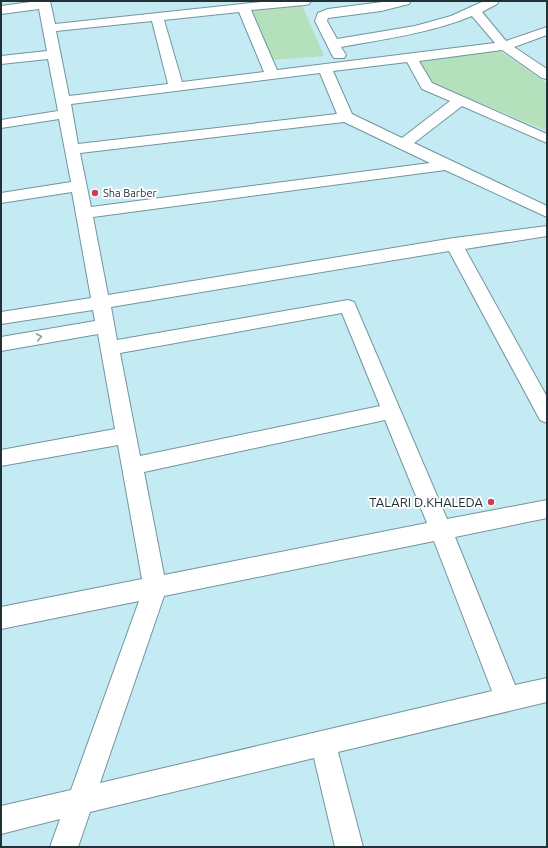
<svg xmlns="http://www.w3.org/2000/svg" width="548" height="848" font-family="Ubuntu,sans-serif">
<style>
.green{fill:#b4e0bc}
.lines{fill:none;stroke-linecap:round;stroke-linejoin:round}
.minor-casing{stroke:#72959e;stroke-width:2}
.minor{fill:#fff;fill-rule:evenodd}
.oneway{stroke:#90989a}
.poi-dot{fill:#ce3e53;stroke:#fff;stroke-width:1.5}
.labels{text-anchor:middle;stroke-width:4;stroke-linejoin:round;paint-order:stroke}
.far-poi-label{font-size:11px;fill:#223135;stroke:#fff;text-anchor:start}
.poi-label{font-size:13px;fill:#223135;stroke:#fff;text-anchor:end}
</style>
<rect width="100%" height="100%" fill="#c4eaf3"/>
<!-- green -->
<path class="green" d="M302 5 324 56 272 60 251 11Z
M492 46 547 83V131L432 83 415 56Z"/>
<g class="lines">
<!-- minor casing -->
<g class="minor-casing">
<path id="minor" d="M38 1H50L55 24 270 1H311L309 4 305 5 251 10 277 70 495 43 472 16C430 33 385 39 341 47L346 55 344 58H334L332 55 315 21 318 13 328 9 390 1H411L409 4 381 11 328 18 327 21 337 39 415 26 451 16 484 1H499L497 4 482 12 506 41 547 27V35L514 47 547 69V79L542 78 502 50 419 61 432 83 547 134V143L462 106 414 143 547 206V217L445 170 93 217 108 295 454 238 547 226V236L465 249 547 397V423L540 420 449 251 111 307 117 340 348 300 354 302 447 519 547 500V518L455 537 515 685 547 678V702L338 752 363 847H335L314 758 90 812 78 847H50L60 819 1 834V806L71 790 139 601 1 629V607L142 579 118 445 1 466V450L115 429 98 334 1 351V337L95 321 93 310 1 324V312L91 298 72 192 1 203V193L71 182 59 119 1 128V120L58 111 48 59 1 64V56L47 51 39 9 1 14V6ZM239 12 264 72 182 82 164 20ZM152 21 168 84 69 96 56 31ZM407 62 422 89 450 101 402 138 352 114 333 71ZM320 73 337 114 78 144 71 104ZM344 122 430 163 91 207 80 153ZM342 313 380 406 140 456 120 353ZM385 420 427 523 164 575 144 472ZM434 541 492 691 100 783 164 596Z"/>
</g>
<!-- minor -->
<use href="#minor" class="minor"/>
</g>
<!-- one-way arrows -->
<defs><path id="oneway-chevron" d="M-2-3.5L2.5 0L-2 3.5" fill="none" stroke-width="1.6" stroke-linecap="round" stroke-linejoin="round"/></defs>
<use class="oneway" href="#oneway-chevron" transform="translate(39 337) rotate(-10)"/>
<!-- markers -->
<g class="poi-dot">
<circle cx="95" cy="193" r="4"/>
<circle cx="491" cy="502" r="4"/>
</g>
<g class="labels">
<!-- far-poi labels -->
<g class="far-poi-label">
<text x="103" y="197">Sha Barber</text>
</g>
<!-- poi labels -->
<g class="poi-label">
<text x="483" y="507">TALARI D.KHALEDA</text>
</g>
</g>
<!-- border -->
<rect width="548" height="848" fill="none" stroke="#223135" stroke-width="4"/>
</svg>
